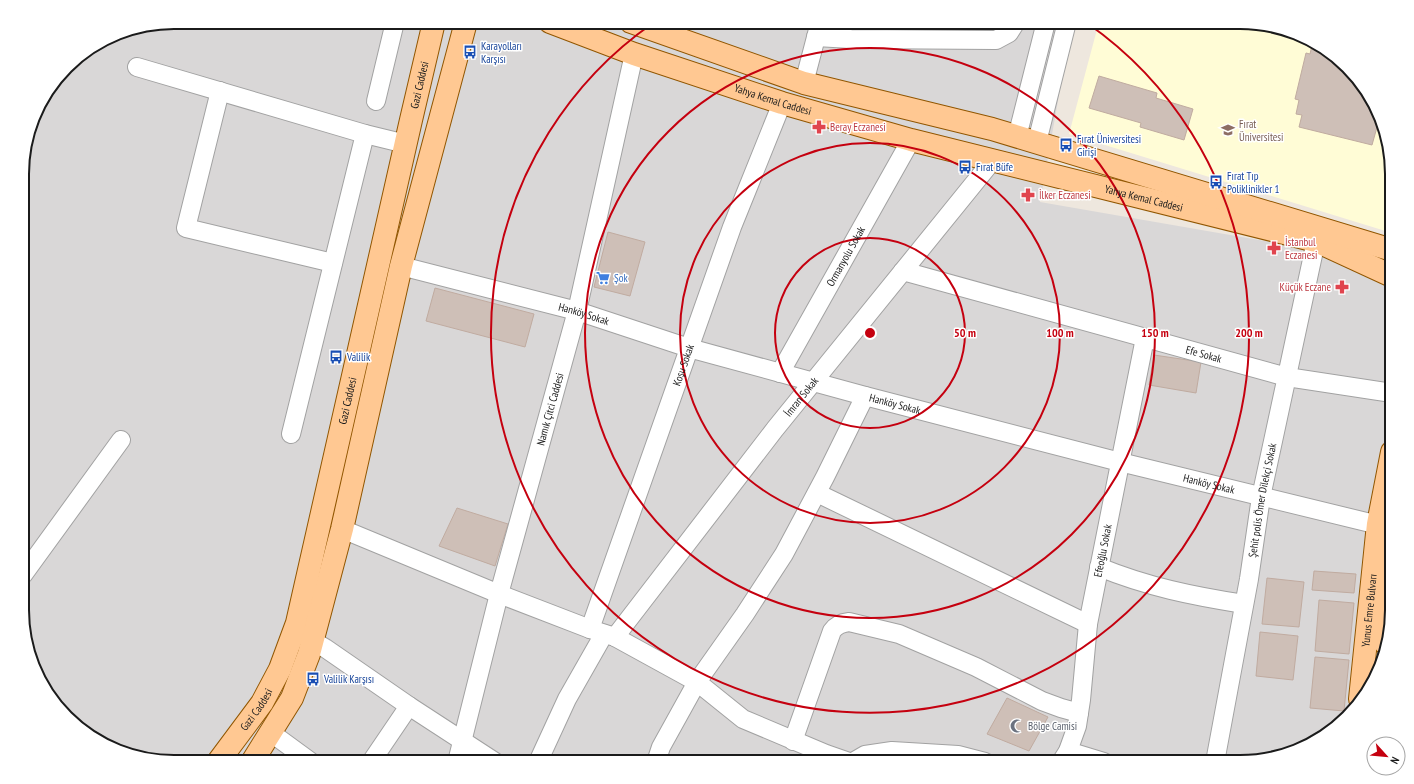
<svg xmlns="http://www.w3.org/2000/svg" width="1414" height="784" font-family="'PT Sans Narrow',sans-serif">
<style>
.residential{fill:#d9d7d7}
.education{fill:#fffcd6}
.building{fill:#cebfb7;stroke:#c0aba0}
.lines{fill:none;stroke-linecap:round;stroke-linejoin:round}
.minor-casing{stroke:#a2a2a2;stroke-width:20}
.major-casing{stroke:#915600;stroke-width:24}
.minor{stroke:#fff;stroke-width:18}
.major{stroke:#ffc892;stroke-width:22}
.ring{fill:none;stroke:#c5000f;stroke-width:2}
.labels{text-anchor:middle;stroke-width:3;stroke-linejoin:round;paint-order:stroke}
.transit-label{font-size:11px;fill:#164399;stroke:#fff;text-anchor:start}
.street-label{font-size:11px;fill:#1b1b1b;stroke:#fff}
.education-label{font-size:11px;fill:#785e54;stroke:#fff;text-anchor:start}
.health-label{font-size:11px;fill:#be3a42;stroke:#fff;text-anchor:start}
.shop-label{font-size:11px;fill:#366cbe;stroke:#fff;text-anchor:start}
.worship-label{font-size:11px;fill:#5b616d;stroke:#fff;text-anchor:start}
.rim{fill:none;stroke:#1b1b1b;stroke-width:2}
.centre{fill:#c5000f;stroke:#fff;stroke-width:2}
.ring-label{font-size:12px;text-anchor:middle;font-weight:bold;fill:#c5000f;stroke:#fff;stroke-width:3;stroke-linejoin:round;paint-order:stroke}
</style>
<rect width="100%" height="100%" fill="#eee7de"/>
<!-- residential -->
<path class="residential" d="M174 22H1072L1040 202 1392 263V620L1372 686 1324 736 1289 754 1250 762H174L135 757 98 742 48 694 23 629V155L38 107 74 60 116 34Z"/>
<!-- education -->
<path class="education" d="M1099 22H1240L1279 27 1316 42 1366 90 1384 125 1392 164V233L1069 134Z"/>
<!-- building -->
<path class="building" d="M951 22H979L959 35Z
M1313 41 1316 42 1366 90 1381 120H1379L1372 145 1299 127 1302 115 1296 114 1299 100 1295 99 1306 53 1310 54Z
M1099 76 1157 93 1156 98 1193 109 1184 140 1140 127 1141 123 1089 108Z
M608 232 645 242 630 296 594 287Z
M435 288 534 314 525 347 426 321Z
M1154 355 1201 362 1196 393 1149 385Z
M457 508 508 524 495 566 439 546Z
M1314 571 1356 574 1354 593 1312 590Z
M1267 578 1304 582 1299 627 1262 624Z
M1319 600 1354 603 1349 654 1315 651Z
M1260 632 1298 636 1293 680 1256 676Z
M1315 657 1349 660 1344 711 1310 708Z
M1007 698 1048 717 1029 751 987 734Z"/>
<g class="lines">
<!-- minor casing -->
<g class="minor-casing">
<g id="minor">
<path d="M816 37 851 39 996 40 1009 33 1016 22"/>
<path d="M137 67 365 134 406 144"/>
<path d="M804 83 820 22"/>
<path d="M220 91 186 228 333 263"/>
<path d="M376 101 395 22"/>
<path d="M1017 137 1046 22"/>
<path d="M1037 142 1067 22"/>
<path id="s1" d="M401 266 577 311 689 348 865 396 1120 462 1391 528"/>
<path id="s2" d="M903 271 1287 377 1392 393"/>
<path id="s3" d="M780 373 911 140"/>
<path d="M291 434 365 134"/>
<path d="M817 493 1088 624"/>
<path d="M342 529 499 594 590 629 615 637 697 682 743 719 826 754 849 762"/>
<path d="M1099 567C1148 587 1193 596 1244 604"/>
<path d="M23 575 121 440"/>
<path id="s4" d="M590 629 732 227 782 103"/>
<path id="s5" d="M615 637 775 429 993 160"/>
<path d="M313 641 325 648 409 706 495 762"/>
<path d="M270 732 311 762"/>
<path d="M793 741 832 631C836 625 841 623 849 622L899 634 976 667 1042 701 1061 708 1079 713"/>
<path d="M1068 751 1104 762"/>
<path d="M371 762 409 706"/>
<path id="s6" d="M457 762 499 594 577 311 634 54"/>
<path d="M538 762 567 699 604 634"/>
<path d="M656 762 661 747 697 682 745 614 784 554 825 477 865 396"/>
<path d="M853 762 865 755 892 751 958 755 985 762"/>
<path id="s7" d="M1061 762 1068 751 1077 726 1081 700 1088 624 1145 338"/>
<path id="s8" d="M1215 762 1249 579 1261 497 1316 241"/>
</g>
</g>
<!-- major casing -->
<g class="major-casing">
<g id="major">
<path id="s9" d="M550 22 634 54 782 103 911 140 1316 241 1392 276"/>
<path d="M631 22 804 83 992 129 1392 250"/>
<path d="M1385 643 1392 530"/>
<path id="s10" d="M1360 699 1378 524 1392 452"/>
<path id="s11" d="M218 762 262 703 280 669 297 623 411 120 434 22"/>
<path d="M252 762 292 698 309 654 342 529 401 266 466 22"/>
</g>
</g>
<!-- minor -->
<use href="#minor" class="minor"/>
<!-- major -->
<use href="#major" class="major"/>
</g>
<!-- distance rings -->
<g class="ring">
<circle cx="870" cy="333" r="95"/>
<circle cx="870" cy="333" r="190"/>
<circle cx="870" cy="333" r="285"/>
<path d="M1087 23A379 379 0 1 1 653 23"/>
</g>
<!-- icons -->
<defs>
<g id="bus-bare" transform="scale(1.08)"><path d="M-5-6H5V4H4V6H2V4H-2V6H-4V4H-5ZM-3.5-4V0h7V-4ZM-3.5 1.2v1.5H-2V1.2ZM2 1.2v1.5H3.5V1.2Z" fill="#1a4fb4" stroke="#fff" stroke-width="2.5" paint-order="stroke"/></g>
<g id="pharmacy-bare" transform="scale(1.08)"><path d="M-2-6h4v4h4v4h-4v4h-4v-4h-4v-4h4Z" fill="#e0444e" stroke="#fff" stroke-width="2.5" paint-order="stroke"/></g>
<g id="university-bare" transform="scale(1.08)"><path d="M0-5L7-2L0 1L-7-2ZM-4 1L0 2.5L4 1V4Q0 6-4 4Z" fill="#8d6e63" stroke="#fff" stroke-width="2.5" paint-order="stroke"/></g>
<g id="supermarket-bare" transform="scale(1.08)"><path d="M-6-5.5h2.5l.6 2H6L4.5 2H-2.5L-4.4-4H-6ZM-1.5 3.2a1.3 1.3 0 1 0 .1 0ZM3 3.2a1.3 1.3 0 1 0 .1 0Z" fill="#3f7fe0" stroke="#fff" stroke-width="2.5" paint-order="stroke"/></g>
<g id="mosque-bare" transform="scale(1.08)"><path d="M3.5-4.9A6 6 0 1 0 3.5 4.9A5 5 0 1 1 3.5-4.9Z" fill="#6b7280" stroke="#fff" stroke-width="2.5" paint-order="stroke"/></g>
</defs>
<g fill-rule="evenodd">
<use href="#bus-bare" x="470" y="52"/>
<use href="#pharmacy-bare" x="819" y="127"/>
<use href="#university-bare" x="1228" y="130"/>
<use href="#bus-bare" x="1066" y="145"/>
<use href="#bus-bare" x="965" y="167"/>
<use href="#bus-bare" x="1216" y="182"/>
<use href="#pharmacy-bare" x="1028" y="195"/>
<use href="#pharmacy-bare" x="1274" y="248"/>
<use href="#supermarket-bare" x="603" y="278"/>
<use href="#pharmacy-bare" x="1342" y="287"/>
<use href="#bus-bare" x="336" y="357"/>
<use href="#bus-bare" x="313" y="679"/>
<use href="#mosque-bare" x="1017" y="726"/>
</g>
<g class="labels">
<!-- transit labels -->
<g class="transit-label">
<text x="481" y="50">Karayolları<tspan x="481" dy="13">Karşısı</tspan></text>
<text x="1077" y="143">Fırat Üniversitesi<tspan x="1077" dy="13">Girişi</tspan></text>
<text x="976" y="171">Fırat Büfe</text>
<text x="1227" y="180">Fırat Tıp<tspan x="1227" dy="13">Poliklinikler 1</tspan></text>
<text x="347" y="361">Valilik</text>
<text x="324" y="683">Valilik Karşısı</text>
</g>
<!-- street labels -->
<g class="street-label">
<text dy="4" stroke="none"><textPath href="#s11" startOffset="713">Gazi Caddesi</textPath></text>
<text dy="4" stroke="none"><textPath href="#s9" startOffset="236">Yahya Kemal Caddesi</textPath></text>
<text dy="4" stroke="none"><textPath href="#s9" startOffset="620">Yahya Kemal Caddesi</textPath></text>
<text dy="4" stroke="none"><textPath href="#s3" startOffset="134">Ormanyolu Sokak</textPath></text>
<text dy="4" stroke="none"><textPath href="#s1" startOffset="189">Hanköy Sokak</textPath></text>
<text dy="4" stroke="none"><textPath href="#s2" startOffset="312">Efe Sokak</textPath></text>
<text dy="4" stroke="none"><textPath href="#s4" startOffset="280">Koşu Sokak</textPath></text>
<text dy="4" stroke="none"><textPath href="#s5" startOffset="304">İmran Sokak</textPath></text>
<text dy="4" stroke="none"><textPath href="#s11" startOffset="389">Gazi Caddesi</textPath></text>
<text dy="4" stroke="none"><textPath href="#s1" startOffset="513">Hanköy Sokak</textPath></text>
<text dy="4" stroke="none"><textPath href="#s6" startOffset="365">Namık Çitci Caddesi</textPath></text>
<text dy="4" stroke="none"><textPath href="#s1" startOffset="837">Hanköy Sokak</textPath></text>
<text dy="4" stroke="none"><textPath href="#s8" startOffset="266">Şehit polis Ömer Dilekçi Sokak</textPath></text>
<text dy="4" stroke="none"><textPath href="#s7" startOffset="217">Efeoğlu Sokak</textPath></text>
<text dy="4" stroke="none"><textPath href="#s10" startOffset="89">Yunus Emre Bulvarı</textPath></text>
<text dy="4" stroke="none"><textPath href="#s11" startOffset="65">Gazi Caddesi</textPath></text>
</g>
<!-- education labels -->
<g class="education-label">
<text x="1239" y="128">Fırat<tspan x="1239" dy="13">Üniversitesi</tspan></text>
</g>
<!-- health labels -->
<g class="health-label">
<text x="830" y="131">Beray Eczanesi</text>
<text x="1039" y="199">İlker Eczanesi</text>
<text x="1285" y="246">İstanbul<tspan x="1285" dy="13">Eczanesi</tspan></text>
<text x="1331" y="291" text-anchor="end">Küçük Eczane</text>
</g>
<!-- shop labels -->
<g class="shop-label">
<text x="614" y="282">Şok</text>
</g>
<!-- worship labels -->
<g class="worship-label">
<text x="1028" y="730">Bölge Camisi</text>
</g>
</g>
<!-- crop -->
<path d="M0 0H1414V784H0ZM174 29H1240A145 145 0 0 1 1385 174V610A145 145 0 0 1 1240 755H174A145 145 0 0 1 29 610V174A145 145 0 0 1 174 29Z" fill="#fff" fill-rule="evenodd"/>
<path class="rim" d="M174 29H1240A145 145 0 0 1 1385 174V610A145 145 0 0 1 1240 755H174A145 145 0 0 1 29 610V174A145 145 0 0 1 174 29Z"/>
<circle cx="870" cy="333" r="6" class="centre"/>
<g class="ring-label">
<text x="965" y="337">50 m</text>
<text x="1060" y="337">100 m</text>
<text x="1155" y="337">150 m</text>
<text x="1249" y="337">200 m</text>
</g>
<!-- north arrow -->
<g transform="translate(1386 756) rotate(117)"><circle r="19" fill="#ffffff" stroke="#a4a4a4"/>
<path d="M0-3L7 15L0 10L-7 15Z" fill="#c5000f"/>
<text y="-6" font-size="11" font-weight="bold" text-anchor="middle" fill="#1b1b1b">N</text>
</g>
</svg>
